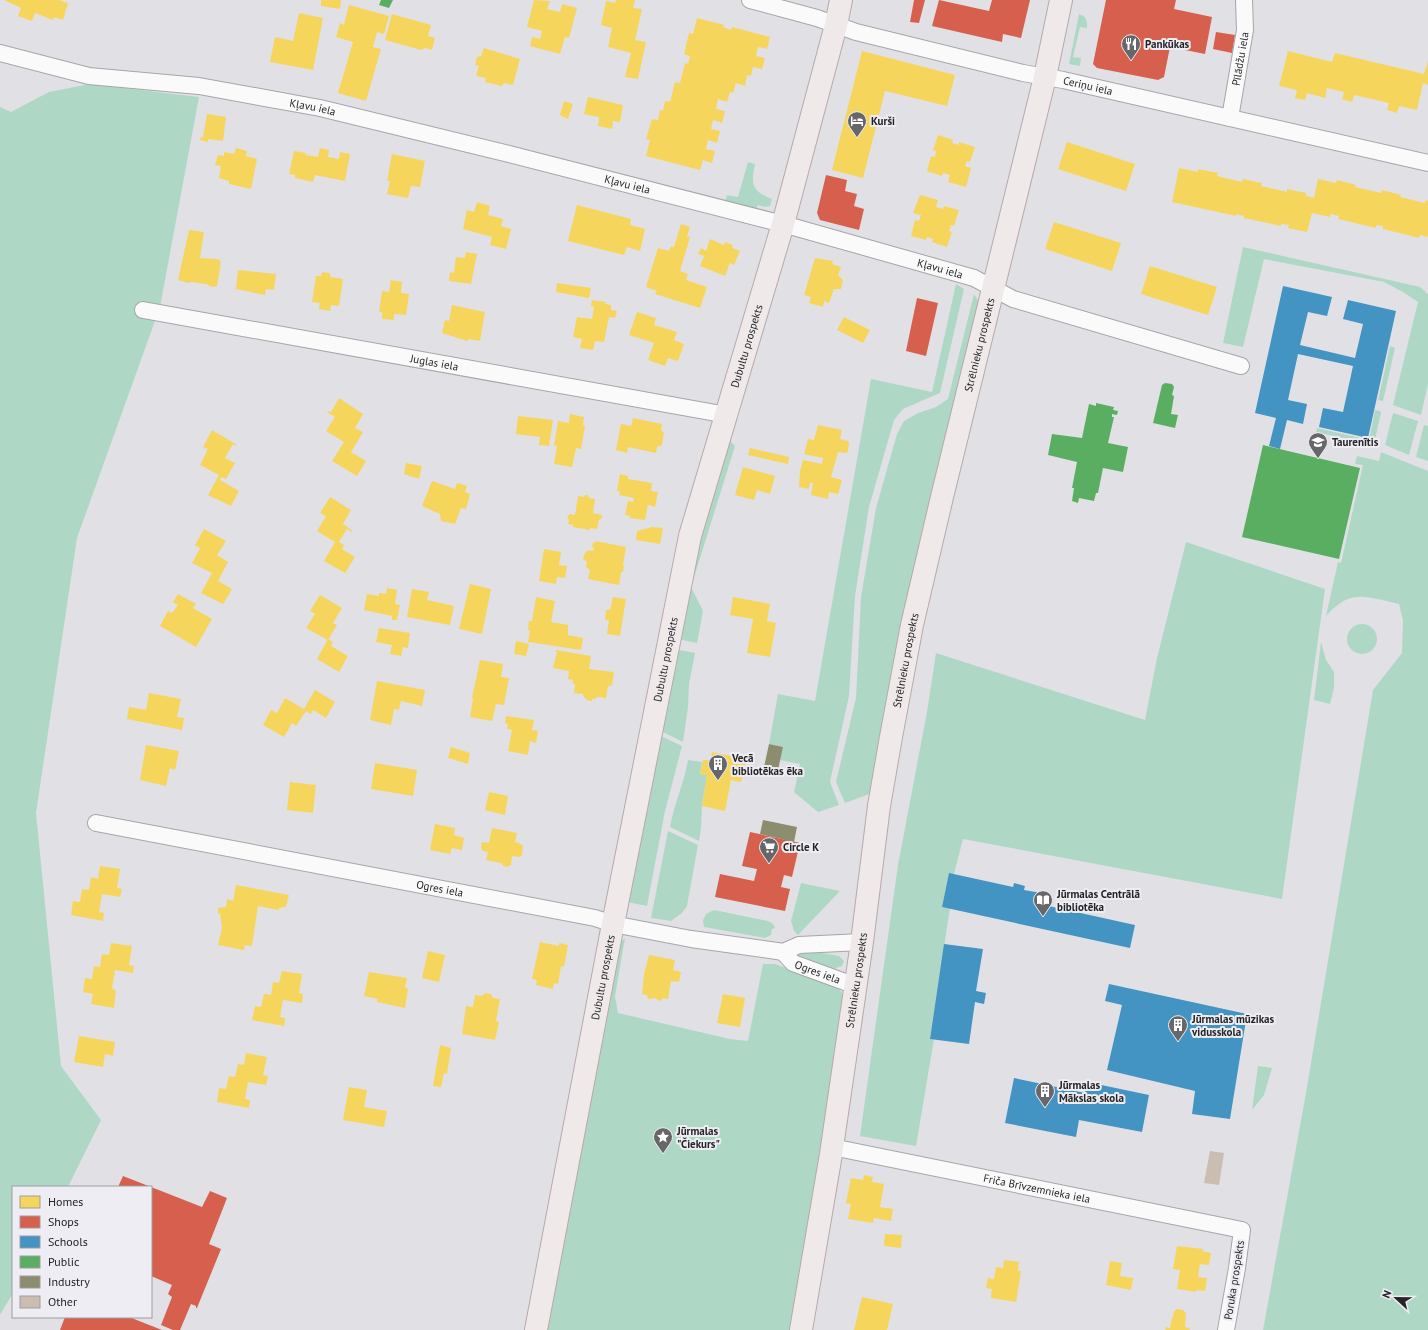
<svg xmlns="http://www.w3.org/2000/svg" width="1428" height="1330" font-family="'PT Sans',sans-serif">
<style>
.green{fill:#aed8c5}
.homes{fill:#f6d55c}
.shops{fill:#d6604d}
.schools{fill:#4393c3}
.public{fill:#5aae61}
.industry{fill:#8c8c6e}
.building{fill:#cabdb2}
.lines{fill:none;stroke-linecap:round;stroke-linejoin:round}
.minor-casing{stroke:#a6a6a9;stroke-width:18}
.primary-casing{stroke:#b7a8ab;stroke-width:24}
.minor{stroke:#fafafb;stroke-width:16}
.primary{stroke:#f0e9e9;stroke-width:22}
.labels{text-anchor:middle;stroke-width:4;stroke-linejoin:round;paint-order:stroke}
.poi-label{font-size:11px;font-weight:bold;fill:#252527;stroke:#eeedf3;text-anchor:start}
.street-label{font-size:11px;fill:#252527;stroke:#eeedf3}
</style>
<rect width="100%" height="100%" fill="#e1e1e5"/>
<!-- green -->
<path class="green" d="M1079 14C1087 16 1087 21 1087 28L1080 27 1073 57 1081 58 1080 66 1069 64Z
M90 84 199 97 160 307 77 538 36 813 61 1066 101 1120 68 1187H13V1293L0 1315V107L11 112 49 92Z
M748 162 755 164C751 184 751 191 772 199L770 206 765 207 758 205 756 209 725 201 727 195 738 197Z
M1243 247 1420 287 1428 294V384L1421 415 1393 405 1418 302 1403 292 1384 282 1264 259 1243 347 1223 343Z
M956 284 964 289 940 393 903 409 894 420 869 507 855 596 849 696 830 782 839 805 818 812 794 792 800 764 780 760 783 747 769 744 778 694 815 701 871 379 932 392Z
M974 294 979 302 896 652 872 793 845 803 836 782 856 698 861 597 876 508 897 434 904 421 918 413 936 407 948 399Z
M1390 346 1395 348 1383 401 1378 400Z
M1375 410 1380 411 1381 413 1375 439 1370 444 1316 432 1317 428 1369 440Z
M1393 413 1418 421 1409 455 1385 445Z
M1424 425 1428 426V461L1416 457Z
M729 440 735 446 691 587 703 611 697 643 678 639 696 552Z
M1381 452 1428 471V1330H1263L1306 1093 1373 690 1402 653 1403 620 1399 604C1366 597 1351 588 1326 616L1338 562 1341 563 1363 465 1355 464 1357 456 1379 461Z
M1186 542 1325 589 1282 899 963 839 954 874H949L942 907 950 908 930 1038 934 1039 916 1146 860 1136 898 865 927 712 936 653 1145 720 1157 658Z
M1347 639a15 15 0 1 1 30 0a15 15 0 1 1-30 0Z
M1321 642 1326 660 1334 672V688L1330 704 1314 700Z
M675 649 695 653 689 684 688 707 683 742 661 731Z
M659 735 682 746 665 811 647 906 627 902Z
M688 760 702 762 700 774 707 775 702 806 701 828 699 841 670 827C674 804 684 783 688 760Z
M668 831 698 845 687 906 682 913 671 921 651 918Z
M801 883 840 891 798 935 794 931 791 921Z
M714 910 768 921 773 924 775 928 772 929 771 935 765 938 704 927 703 920 706 914Z
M625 938 615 996 618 1013 730 1039 748 1041 763 964H775L837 986 846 999 792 1330H547L607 1011 617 945Z
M800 949 839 956 844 961 842 966 833 969 796 959 794 952Z
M1258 1066 1272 1068 1264 1095 1252 1110Z"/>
<!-- homes -->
<path class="homes" d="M4 0H59L68 3 63 20 54 17 53 20 35 13 32 21 18 16 21 8Z
M321 0H341L340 9 321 6Z
M534 0 550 1 547 9 560 12 562 4 577 8 569 38 565 37 560 54 530 46 532 37 540 39 542 31 527 27Z
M616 0H635L633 8 642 9 635 40 646 42 638 79 625 77 631 53 608 47 612 28 601 25 606 1 615 3Z
M349 5 389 16 384 34 377 32 373 47 381 49 366 101 338 93 353 42 336 37 340 23 344 25Z
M299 13 323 18 313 70 270 62 275 37 293 41Z
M392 14 431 25 428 36 435 38 432 50 425 48 421 50 385 40Z
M697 18 724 25 723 27 731 30 732 27 736 28 770 37 767 49 758 47 756 56 765 58 762 69 753 67 751 76 747 75 745 86 736 83 733 93 730 92 727 102 718 99 716 109 725 111 722 123 713 120 711 129 720 131 717 143 708 140 706 149 715 151 712 163 703 160 700 170 646 156 650 140 646 139 652 119 658 120 660 110 663 111 665 101 670 102 675 82 680 83 685 63 688 64 690 56 684 54 689 33 693 34Z
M484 48 520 59 513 85 504 83 502 86 485 82 486 78 476 76 479 66 475 65 477 57 481 56Z
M862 51 955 75 947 106 885 91 863 178 832 170Z
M1288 51 1332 62 1335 53 1424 74 1428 61V85L1423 83 1417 110 1399 106 1397 113 1387 110 1389 103 1354 95 1352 102 1342 99 1344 92 1327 88 1325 98 1307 93 1305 100 1295 98 1297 90 1279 86Z
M588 97 623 105 620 122 613 121 612 129 598 126 599 117 584 114Z
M564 101 573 104 568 119 560 115Z
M207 114 226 117 223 141 208 139V142L200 140 201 137H203Z
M938 135 953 140 952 143 959 145V142L975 147 970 162 967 161 965 166 971 168 966 187 948 182 950 175 943 173 942 176 927 171 931 156 935 157 936 151 933 150Z
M1067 142 1135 164 1126 191 1058 169Z
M236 148 247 151 246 156 257 159 251 189 229 184V181L219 178 221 166 215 165 218 155 224 156V152L234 154Z
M320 148 329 150 328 157 339 159 340 152 350 154 345 181 315 175 313 182 295 178V175L289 174 294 151 306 153V155L318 157Z
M392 154 425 161 420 187 411 186 408 198 387 194 390 181H387Z
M1179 168 1198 172V169L1218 173 1217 176 1242 182 1243 179 1262 183 1261 186 1287 192V189L1306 193V196L1314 198 1318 179 1336 183 1337 180 1356 185 1355 187 1381 193 1382 190 1401 195 1400 197 1425 203 1426 200 1428 201V237L1420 235 1419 238 1383 229V226L1376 225V228L1338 219 1339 216 1331 214 1330 217 1312 213 1307 232 1288 228 1289 225 1281 224V226L1244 218V216L1236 214V216L1172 202Z
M920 195 938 200 936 207 943 209 944 206 959 210 954 226 951 225 949 231 952 232 947 247 932 242 933 239 927 237 926 240 911 236 915 220 919 221 921 215 913 213Z
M477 202 490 206 488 215 503 219 501 226 511 229 506 249 490 245 492 237 463 229 467 210 474 212Z
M577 205 631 219 630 225 645 229 640 251 627 247 624 255 568 241Z
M1054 222 1121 243 1112 271 1045 249Z
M681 224 690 227 687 236 690 237 680 271 688 274 686 280 707 287 700 308 655 294 657 291 646 287 658 248 669 251 671 246 674 247Z
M189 230 204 232 200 258 217 259 221 261 217 286 212 287 206 284 190 282 188 283 178 280Z
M710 239 724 245 725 242 733 245 732 248 740 251 734 265 730 263 725 276 700 266 704 256 698 254 701 248 706 251Z
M466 252 477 254 471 284 449 281 450 272 454 273 456 257 465 258Z
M815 258 833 261 832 264 841 267 838 275 843 280 841 289H834L829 303 824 301 823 307 809 303 811 297 804 295Z
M1150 266 1217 287 1208 315 1141 294Z
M238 270 276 274 274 290 266 289 265 295 236 289Z
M322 272 330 273V277L343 279 339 306 331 305 330 311 319 309 320 303 312 302 316 276H321Z
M391 280 402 282 401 293 409 294 406 315 394 314V320L382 319V312H379L382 291 389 292Z
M557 283 591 288 589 298 556 292Z
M592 300 606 302 605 304 611 305V310L617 311 615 318 609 317 604 342 595 341 593 350 580 348 582 339 573 337 577 317 592 319 594 307 591 306Z
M452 305 485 312 480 341 469 339 467 341 442 333 445 320 449 321Z
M637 312 656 318 654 325 677 332 674 340 684 344 678 361 668 358 665 366 648 360 654 343 629 335Z
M844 317 870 330 863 343 837 330Z
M339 398 363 414 355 428 363 432 351 452 366 461 357 476 332 461 344 442 326 431 335 417 327 412 328 411 331 412Z
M570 414 584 417 583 425 585 426 581 449 576 448 572 467 554 464 557 446 554 445 558 421 569 423Z
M518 416 553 420 549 446 539 445 540 437 516 434Z
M633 418 662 424 661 430 664 433 662 445 657 447 656 453 628 447 627 453 616 450 621 424 631 426Z
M818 425 842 430 840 439 848 441 849 443 848 452 845 453 838 452 831 477 842 480 838 494 829 492 828 499 811 495 813 483H810L809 489 799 487 800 471 803 460 822 464 823 458 804 454 808 439 814 440Z
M212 430 237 445 236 446 233 444 225 458 235 463 226 479 222 477 220 480 239 491 231 506 208 495 219 475 200 465 208 449 203 447Z
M750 448 789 457 788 464 748 455Z
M406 463 422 466 419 479 404 474Z
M743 467 775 476 770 494 757 490 754 500 735 495Z
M620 474 628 476V479L652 483 651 491 658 492 655 507 648 505 645 520 630 518V516L625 515 628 501 633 502 634 498 619 495 620 491H617Z
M432 481 455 489 457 483 467 486 465 492 470 494 466 509 461 508 455 524 441 521 440 514 422 506Z
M585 495H588L589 498 595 499 593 513 602 515V518L599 520 597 529 590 528V530L573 527V525L568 524 569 520 567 517 570 514 575 515 578 496 584 497Z
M330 497 351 510 343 524 353 531 352 532 347 529 339 542 344 545 342 549 355 557 345 573 324 561 335 542 317 531 326 516 320 513Z
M652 527 663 528 660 544 636 540 637 531Z
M204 529 226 541 217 555 228 562 218 581 232 589 223 604 201 593 212 573 192 563 200 548 195 545Z
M595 541 626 547 623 565 624 566 623 572H621L619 585 588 579 590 570 586 567 587 562 583 559 585 553 589 550 593 551 594 547H592L593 542 595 543Z
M544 549 561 552 559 565 567 566 565 578 557 577 556 584 539 581Z
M470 584 491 589 482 634 459 629Z
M387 588 397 590 395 604 400 605 397 620H392V616L364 610 367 594 379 596V593L386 594Z
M412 589 429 592 427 600 454 606 450 625 407 617Z
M178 594 196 604 193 608 212 619 196 647 160 626 168 611 172 613 178 605 173 602Z
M320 595 342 608 333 623 337 625 328 640 306 628 315 614 310 611Z
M536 597 555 601 551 622 568 625V635L583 638 581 650 528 642 530 631 528 630 529 621H532Z
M613 597 626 599 620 636 607 634 609 620H605L606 610H610Z
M733 597 770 604 767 621 776 623 770 657 747 653 753 619 730 615Z
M379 628 410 633 408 648 403 647 401 656 390 654 392 645 376 642Z
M328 639 333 642 331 646 348 656 339 672 317 659Z
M516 641 529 644 526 656 514 654Z
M556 650 591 656 589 669 613 672 614 674 612 685 610 686H608L606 698 597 697 595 699H592V701L586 700V698H584L583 694 574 693 575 684 572 683 573 680 568 679 569 671 553 668 557 652H556Z
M480 660 503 664 501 677 509 678 504 705 496 704 492 721 470 717 473 699 472 698Z
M377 681 425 690 422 706 401 701 399 710 394 709 391 725 370 720Z
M315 690 335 702 326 718 313 710 311 714 306 711 296 726 292 723 284 737 263 725 271 710 277 713 285 698 304 709Z
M149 693 181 699 177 717 184 718 182 730 127 719 129 707 146 710Z
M506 716 534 720 532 730 538 731 536 743 530 741 528 755 508 751 512 730 507 729 508 724 505 723Z
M146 745 179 751 175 770 170 768 166 786 140 780Z
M451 747 470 753 468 764 448 758Z
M712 752 746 759 741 782 731 780 725 811 702 806 707 775 700 774 703 760H711Z
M375 763 417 770 413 796 371 789Z
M290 782 316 785 313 813 287 810Z
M489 792 508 796 505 815 485 810Z
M435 824 455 828 454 835 464 838 462 850 452 848 450 854 430 850Z
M492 828 517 833 515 842 519 843 523 846 522 855 519 857 512 856 511 865 507 867 503 866 501 863 486 860 488 852 483 851 481 848 482 842 489 843Z
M100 866 120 869 117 888 122 889 120 897 102 894 99 912 104 913 103 921 71 915 73 901 80 902 82 889 89 890 91 877 98 879Z
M236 885 289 895 286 907 279 908V910L258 906 252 946 245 945 244 950 218 945 222 928 220 913 218 914V908L226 907 227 899 233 901Z
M540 942 559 946V943L568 945 564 967 561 966 558 984 554 983 553 989 536 985 537 980 532 979Z
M111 943 132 946 129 965 134 966 133 973 115 970 112 989 116 990 114 1008 91 1004 93 994 83 992 85 978 92 979 94 966 100 967 102 954 109 955Z
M428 951 445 955 439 982 422 978Z
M649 955 675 960 673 970 681 972 679 982 671 981 668 999 663 998 660 1001 655 998 648 999 647 995 642 994 644 974Z
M282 971 302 974 299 993 303 994 302 1003 283 1000 280 1017 285 1018 284 1026 252 1020 255 1006 261 1007 264 994 271 995 273 982 279 983Z
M369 972 407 978 405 988H408L405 1008 377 1002 378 999 364 996Z
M485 993 491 994 493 998 500 999 496 1021 499 1022 495 1040 462 1034 466 1006 473 1007 475 995 482 996Z
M723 994 745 998 740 1027 717 1023Z
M79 1036 115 1042 113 1056 105 1054 103 1067 74 1062Z
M440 1045 451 1048 447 1074 444 1073 441 1087 433 1086Z
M246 1053 267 1057 263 1075 268 1076 266 1085 248 1082 245 1099 250 1100 249 1108 217 1102 219 1088 226 1089 229 1076 235 1077 238 1064 244 1065Z
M349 1087 367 1090 364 1107 387 1111 384 1127 343 1120Z
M864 1175 873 1177 872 1182 884 1184 880 1207 893 1209 891 1221 874 1218 873 1223 848 1219 851 1204 846 1203 851 1178 863 1180Z
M885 1234 902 1235 901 1248 884 1246Z
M1177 1246 1203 1249 1202 1251 1211 1253 1209 1265 1200 1264 1198 1277 1207 1278 1205 1291 1196 1290V1292L1177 1289 1180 1270 1173 1269Z
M1004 1260 1019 1262 1018 1271H1021L1016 1302 991 1298 992 1289 986 1288 988 1278 994 1279 996 1267 1003 1268Z
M1110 1261 1122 1263 1120 1276 1133 1278 1131 1290 1106 1285Z
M862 1297 893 1304 887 1330H854Z
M1177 1309 1183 1310 1186 1313 1185 1327 1189 1328 1190 1330H1165L1166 1327 1170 1328 1172 1317H1173L1174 1311Z"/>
<!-- shops -->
<path class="shops" d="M914 0H925L919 23 910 22Z
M939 0 989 11 992 0H1030L1021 38 1003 34 1002 42 932 26Z
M1106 0H1176L1174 9 1212 17 1205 54 1170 47 1164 77 1158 80 1097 68 1093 64Z
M1216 32 1235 35 1232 53 1213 49Z
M826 175 847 180 845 191 857 194 854 206 864 209 859 230 820 220 817 213Z
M917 298 938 303 926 356 906 351Z
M750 832 800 843 792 877 784 875 781 887 790 889 785 911 715 897 720 874 754 881 757 869 742 866Z
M123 1176 202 1207 210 1191 227 1198 209 1244 221 1249 197 1308H196V1306L191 1304 180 1330H173L161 1325 172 1297 168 1294 172 1285 151 1276V1187H118Z
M65 1317H129L162 1330H60Z"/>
<!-- schools -->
<path class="schools" d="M1283 286 1332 297 1327 316 1308 312 1300 345 1355 358 1363 324 1343 319 1348 300 1396 311 1368 438 1319 427 1323 408 1343 412 1353 366 1298 354 1288 400 1307 404 1303 424 1287 420 1280 449 1269 446 1276 418 1255 413Z
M949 873 1013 887 1014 883 1025 886 1024 890 1047 894 1044 905 1135 925 1130 948 942 907Z
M944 944 983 949 976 991 986 993 984 1004 975 1002 969 1044 930 1039Z
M1109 984 1247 1014 1230 1119 1192 1114 1195 1091 1107 1070 1122 1005 1105 1001Z
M1014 1078 1085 1093 1087 1082 1149 1095 1142 1132 1079 1120 1076 1137 1005 1123Z"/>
<!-- public -->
<path class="public" d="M381 0H393L389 8 379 5Z
M1165 383 1172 384 1174 387 1172 395 1174 396 1171 414 1178 415 1175 428 1153 423 1162 385Z
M1096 403 1114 407 1113 410 1118 411 1117 415 1112 414V417H1114L1108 443 1128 447 1123 472 1103 468 1098 493H1096L1094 501 1079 498 1078 503 1072 501 1074 488H1072L1077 462 1048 455 1052 434 1082 438 1089 404 1096 406Z
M1263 445 1360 468 1339 559 1242 537Z"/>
<!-- industry -->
<path class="industry" d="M769 744 783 747 778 770 764 767Z
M763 820 797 827 794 842 760 834Z"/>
<!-- building -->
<path class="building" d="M1210 1151 1224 1153 1219 1185 1204 1183Z"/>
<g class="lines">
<!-- minor casing -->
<g class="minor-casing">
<g id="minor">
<path id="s1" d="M750 0 817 18 856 32 1023 73 1063 80 1428 163"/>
<path id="s2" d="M0 53 89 76 199 86 320 108 509 154 783 224 974 278 1013 299 1241 366"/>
<path id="s3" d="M1230 118 1245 30 1244 0"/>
<path id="s4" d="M143 310 727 415"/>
<path id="s5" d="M96 823 595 918 613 924 691 939 777 951 783 952 799 945 862 942"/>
<path id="s6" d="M783 952 793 963 856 986"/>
<path id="s7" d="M832 1147 1242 1230 1237 1268 1226 1330"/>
</g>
</g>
<!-- primary casing -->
<g class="primary-casing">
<g id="primary">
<path id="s8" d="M536 1330 613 924 690 536 783 224 836 25 841 0"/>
<path id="s9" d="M801 1330 831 1154 862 942 879 806 891 737 912 625 942 497 1045 77 1061 0"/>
</g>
</g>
<!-- minor -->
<use href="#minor" class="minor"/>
<!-- primary -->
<use href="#primary" class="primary"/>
</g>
<!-- icons -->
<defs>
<g id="restaurant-pin" transform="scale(1)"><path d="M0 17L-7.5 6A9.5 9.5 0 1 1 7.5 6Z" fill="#67676a" stroke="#eeedf3"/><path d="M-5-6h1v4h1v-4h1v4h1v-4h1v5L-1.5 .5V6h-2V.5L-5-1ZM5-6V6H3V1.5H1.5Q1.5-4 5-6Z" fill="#fff"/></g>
<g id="hotel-pin" transform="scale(1)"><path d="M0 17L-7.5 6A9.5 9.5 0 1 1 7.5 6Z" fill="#67676a" stroke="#eeedf3"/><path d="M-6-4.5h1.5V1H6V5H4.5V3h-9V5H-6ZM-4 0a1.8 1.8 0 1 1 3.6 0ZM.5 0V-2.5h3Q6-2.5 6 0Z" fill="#fff"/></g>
<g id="school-pin" transform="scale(1)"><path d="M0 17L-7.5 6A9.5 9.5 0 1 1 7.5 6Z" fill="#67676a" stroke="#eeedf3"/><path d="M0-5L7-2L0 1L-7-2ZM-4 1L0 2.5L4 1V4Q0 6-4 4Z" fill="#fff"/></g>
<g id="building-pin" transform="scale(1)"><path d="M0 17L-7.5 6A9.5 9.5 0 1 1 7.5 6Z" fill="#67676a" stroke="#eeedf3"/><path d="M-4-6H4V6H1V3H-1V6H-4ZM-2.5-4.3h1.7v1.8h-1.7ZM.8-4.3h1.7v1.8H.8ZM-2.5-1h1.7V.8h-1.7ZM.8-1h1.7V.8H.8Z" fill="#fff"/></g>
<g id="supermarket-pin" transform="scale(1)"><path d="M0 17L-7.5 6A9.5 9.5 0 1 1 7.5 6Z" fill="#67676a" stroke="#eeedf3"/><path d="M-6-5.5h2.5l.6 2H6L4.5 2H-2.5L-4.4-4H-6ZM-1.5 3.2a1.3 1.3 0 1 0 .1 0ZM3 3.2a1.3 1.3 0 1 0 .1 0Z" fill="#fff"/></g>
<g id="library-pin" transform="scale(1)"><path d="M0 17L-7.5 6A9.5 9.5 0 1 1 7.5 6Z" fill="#67676a" stroke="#eeedf3"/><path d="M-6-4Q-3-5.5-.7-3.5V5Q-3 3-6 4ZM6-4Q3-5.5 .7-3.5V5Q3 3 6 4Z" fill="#fff"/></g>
<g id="sight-pin" transform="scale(1)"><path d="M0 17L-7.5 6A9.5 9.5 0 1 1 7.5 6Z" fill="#67676a" stroke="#eeedf3"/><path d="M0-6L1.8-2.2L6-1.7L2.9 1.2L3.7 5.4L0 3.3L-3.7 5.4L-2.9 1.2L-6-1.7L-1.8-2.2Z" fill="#fff"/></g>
</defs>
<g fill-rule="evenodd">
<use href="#restaurant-pin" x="1131" y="44"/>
<use href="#hotel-pin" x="857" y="121"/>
<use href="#school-pin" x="1318" y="442"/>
<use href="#building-pin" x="718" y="764"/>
<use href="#supermarket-pin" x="769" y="847"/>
<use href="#library-pin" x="1043" y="900"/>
<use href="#building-pin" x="1178" y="1025"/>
<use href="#building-pin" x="1045" y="1091"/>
<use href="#sight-pin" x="663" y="1137"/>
</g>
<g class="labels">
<!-- poi labels -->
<g class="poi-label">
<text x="1145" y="48">Pankūkas</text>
<text x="871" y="125">Kurši</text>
<text x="1332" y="446">Taurenītis</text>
<text x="732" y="762">Vecā<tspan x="732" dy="13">bibliotēkas ēka</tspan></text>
<text x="783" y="851">Circle K</text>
<text x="1057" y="898">Jūrmalas Centrālā<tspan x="1057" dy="13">bibliotēka</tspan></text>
<text x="1192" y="1023">Jūrmalas mūzikas<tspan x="1192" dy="13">vidusskola</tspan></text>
<text x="1059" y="1089">Jūrmalas<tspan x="1059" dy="13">Mākslas skola</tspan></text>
<text x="677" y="1135">Jūrmalas<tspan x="677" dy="13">"Čiekurs"</tspan></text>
</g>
<!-- street labels -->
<g class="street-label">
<text dy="4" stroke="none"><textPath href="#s3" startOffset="60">Pīlādžu iela</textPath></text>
<text dy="4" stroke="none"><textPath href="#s1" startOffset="349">Ceriņu iela</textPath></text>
<text dy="4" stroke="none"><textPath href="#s2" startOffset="318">Kļavu iela</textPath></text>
<text dy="4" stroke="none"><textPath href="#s2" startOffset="642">Kļavu iela</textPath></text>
<text dy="4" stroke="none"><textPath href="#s2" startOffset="966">Kļavu iela</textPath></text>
<text dy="4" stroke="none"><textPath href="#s9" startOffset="1002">Strēlnieku prospekts</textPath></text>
<text dy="4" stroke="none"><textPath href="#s8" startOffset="1007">Dubultu prospekts</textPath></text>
<text dy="4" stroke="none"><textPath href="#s4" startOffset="296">Juglas iela</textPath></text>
<text dy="4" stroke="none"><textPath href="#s8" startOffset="683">Dubultu prospekts</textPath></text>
<text dy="4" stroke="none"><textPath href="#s9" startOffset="678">Strēlnieku prospekts</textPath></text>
<text dy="4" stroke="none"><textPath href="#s5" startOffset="350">Ogres iela</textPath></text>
<text dy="4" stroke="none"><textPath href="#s6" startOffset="41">Ogres iela</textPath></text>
<text dy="4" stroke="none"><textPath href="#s8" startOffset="359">Dubultu prospekts</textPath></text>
<text dy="4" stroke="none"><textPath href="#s9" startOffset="354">Strēlnieku prospekts</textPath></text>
<text dy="4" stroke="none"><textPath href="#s7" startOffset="209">Friča Brīvzemnieka iela</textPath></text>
<text transform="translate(1234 1280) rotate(-81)" y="4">Poruka prospekts</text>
</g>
</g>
<!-- legend -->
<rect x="12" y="1186" width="140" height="132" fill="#eeedf3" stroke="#9e9da1"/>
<rect x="20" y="1196" width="20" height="12" fill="#f6d55c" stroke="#9e9da1"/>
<text x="48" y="1206" font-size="12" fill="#252527">Homes</text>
<rect x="20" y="1216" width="20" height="12" fill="#d6604d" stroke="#9e9da1"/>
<text x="48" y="1226" font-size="12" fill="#252527">Shops</text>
<rect x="20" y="1236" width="20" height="12" fill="#4393c3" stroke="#9e9da1"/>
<text x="48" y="1246" font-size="12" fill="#252527">Schools</text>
<rect x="20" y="1256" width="20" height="12" fill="#5aae61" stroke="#9e9da1"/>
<text x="48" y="1266" font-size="12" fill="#252527">Public</text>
<rect x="20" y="1276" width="20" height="12" fill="#8c8c6e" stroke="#9e9da1"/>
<text x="48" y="1286" font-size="12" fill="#252527">Industry</text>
<rect x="20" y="1296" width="20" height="12" fill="#cabdb2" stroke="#9e9da1"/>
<text x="48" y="1306" font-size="12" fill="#252527">Other</text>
<!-- north arrow -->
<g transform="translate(1396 1298) rotate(292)" stroke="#eeedf3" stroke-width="3" paint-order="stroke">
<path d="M0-3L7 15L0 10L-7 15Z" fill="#252527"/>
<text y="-6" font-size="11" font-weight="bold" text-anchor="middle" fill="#252527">N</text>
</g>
</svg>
